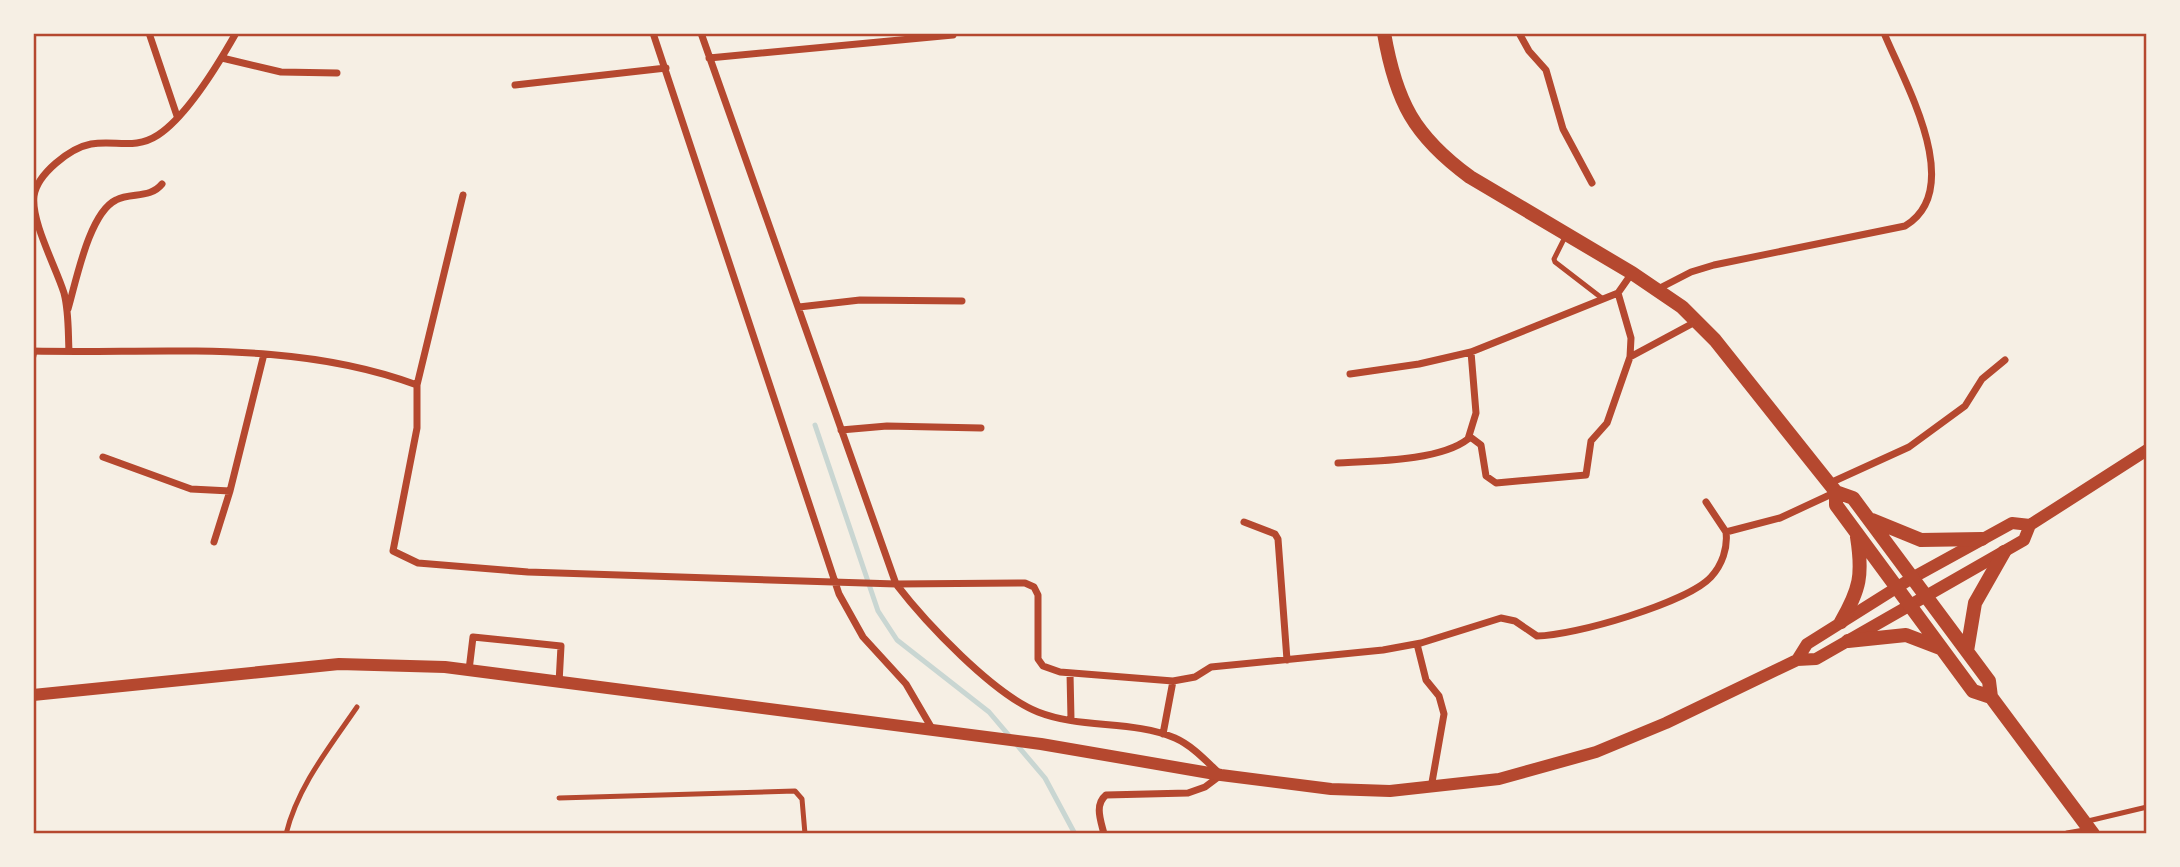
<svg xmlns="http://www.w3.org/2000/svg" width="2180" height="867" font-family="'Work Sans',sans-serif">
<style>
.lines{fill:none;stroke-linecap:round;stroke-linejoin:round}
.stream{stroke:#c9d6d2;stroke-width:5}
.service{stroke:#b5482f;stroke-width:5}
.minor{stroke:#b5482f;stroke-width:7}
.tertiary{stroke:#b5482f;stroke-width:12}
.secondary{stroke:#b5482f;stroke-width:14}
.neatline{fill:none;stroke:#b5482f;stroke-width:2.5}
</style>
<rect width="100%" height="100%" fill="#f6efe4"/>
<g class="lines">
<!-- stream -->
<path class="stream" d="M815 425 878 611 897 640 989 712 1045 778 1075 834"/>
<!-- service -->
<path class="service" d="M1565 237 1554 259 1555 262 1603 299
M33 360 35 351
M559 798 795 791 802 799 805 834
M2088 821 2147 807
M286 834C298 786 329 748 357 707"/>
<!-- minor -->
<path class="minor" d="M149 33 177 116
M653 33 839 594 863 637 906 684 934 732
M701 33 896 584C926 623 993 694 1038 712 1081 729 1133 720 1175 738 1193 746 1207 762 1221 775L1205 787 1188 793 1106 795C1094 805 1101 821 1104 834
M1519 33 1529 51 1546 70 1563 129 1592 183
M222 58 281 72 337 73
M709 58 953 35
M515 85 666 68
M1658 289 1691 272 1714 265 1905 226C1967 189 1904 82 1884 33
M799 307 860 300 962 301
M68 309C76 282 89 213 116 200 131 192 150 199 162 184
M33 351C162 354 293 339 417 385V428L393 551 418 563 528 572 896 584 1025 583 1034 587 1038 595V659L1043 666 1060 672 1173 681 1195 677 1211 667 1383 650 1421 643 1501 618 1515 621 1537 636C1573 636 1687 603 1711 577 1722 565 1728 548 1726 532L1706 502
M69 351C68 332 69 312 64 293 56 267 31 222 34 196 37 174 70 148 91 144 116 140 135 150 158 135 187 116 219 63 236 33
M1630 357 1697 321
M1350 374 1419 364 1471 352 1618 293 1632 273
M417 385 463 195
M841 430 887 426 981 428
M1469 436 1481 445 1486 476 1496 483 1586 475 1591 441 1607 423 1630 357 1631 338 1618 293
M103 457 191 489 230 491 264 354
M1338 463C1373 461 1440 461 1468 439L1476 413 1471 352
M1830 483 1909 447 1965 406 1982 379 2005 360
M1244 522 1275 534 1278 539 1287 660
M1726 532 1780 518 1836 492
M214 542 230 491
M1417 644 1426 680 1439 696 1444 714 1431 788
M469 670 473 637 561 646 559 683
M1070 673 1071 719
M1163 734 1173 681
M2067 834 2090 830"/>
<!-- tertiary -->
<path class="tertiary" d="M1797 660 1807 644 1912 578 2012 523 2030 525
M33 695 339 664 445 667 1041 744 1221 775 1331 789 1390 791 1499 779 1596 752 1666 723 1797 660 1816 659 2024 540 2030 525 2147 450"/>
<!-- secondary -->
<path class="secondary" d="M1384 33C1396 102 1414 136 1470 177L1632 273 1682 307 1715 340 1836 492 1853 498 1989 681 1991 697 2093 834
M1836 492V505L1973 691 1991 697
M1872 520 1921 540 1982 539
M1841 622C1860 589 1863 575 1857 537
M1848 641 1906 635 1940 648
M1967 651 1975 603 2004 552"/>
</g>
<!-- border -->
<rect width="2180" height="867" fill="none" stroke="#f6efe4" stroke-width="70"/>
<rect x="35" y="35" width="2110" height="797" class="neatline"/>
</svg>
